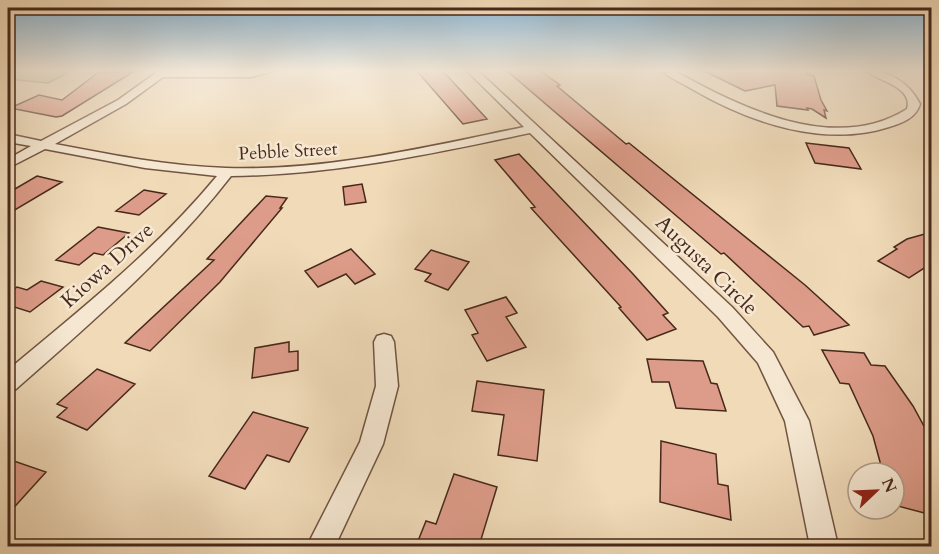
<svg xmlns="http://www.w3.org/2000/svg" width="939" height="554" font-family="Cardo,serif">
<style>
.green{fill:#b9c08f;stroke:#807455;stroke-width:1.5}
.building{fill:#dd9c89;stroke:#47291b;stroke-width:1.5}
.lines{fill:none;stroke-linecap:round;stroke-linejoin:round}
.street-casing{stroke:#715542;stroke-width:3}
.street{fill:#f5e7d1;fill-rule:evenodd}
.labels{text-anchor:middle;stroke-width:5;stroke-linejoin:round;paint-order:stroke}
.far-street-label{font-size:18px;fill:#47291b;stroke:#f5e7d1}
.street-label{font-size:21px;fill:#47291b;stroke:#f5e7d1}
</style>
<rect width="100%" height="100%" fill="#f0dab8"/>
<filter id="stains"><feTurbulence type="fractalNoise" baseFrequency=".00333" numOctaves="4"/><feColorMatrix values="0 0 0 0 .2 0 0 0 0 .09 0 0 0 0 .02 0 0 0 .5 -.17"/></filter>
<radialGradient id="worn" r=".72"><stop offset=".6" stop-color="#630" stop-opacity="0"/><stop offset="1" stop-color="#630" stop-opacity=".3"/></radialGradient>
<!-- green -->
<path class="green" d="M8 70H73L48 83 8 79Z"/>
<!-- building -->
<path class="building" d="M416 70H442L487 119 463 124Z
M506 70H539L560 85 557 86 626 144 629 143 805 285 849 325 814 335 809 326 803 327 724 253 721 254Z
M702 70H807V74L814 76 821 100 827 111 824 110 826 118 812 109 807 108 808 110 777 106 775 85 745 91Z
M99 72H133L62 116 56 117 10 108 39 95 62 100Z
M806 143 849 148 861 169 815 163Z
M519 154 633 274 668 313 663 315 676 329 647 340 619 308 621 307 531 208 535 207 495 160Z
M37 176 62 182 8 214V193Z
M362 184 366 202 345 205 343 187Z
M144 190 166 194 139 215 116 211Z
M266 196 287 198 280 208H282L220 282 150 351 125 343 214 260 207 259Z
M98 227 129 233 103 255 94 253 79 265 56 260Z
M932 232V263L909 278 878 261 897 249 894 247 907 239Z
M351 249 375 274 355 284 346 274 318 287 305 271Z
M431 250 469 262 448 290 425 281 431 274 415 269Z
M41 281 63 287 30 312 8 305V294L17 287 27 290Z
M506 297 517 313 506 317 526 347 487 361 472 335 478 333 465 310Z
M289 342V352L298 351V370L252 378 255 348Z
M822 350 864 353 871 365 885 366 913 406 932 441V515L894 505V473H883L873 436 849 384 840 383Z
M647 359 703 361 711 383 717 384 726 411 676 408 669 382H652Z
M97 369 135 384 87 430 57 417 67 408 57 404Z
M477 381 544 390 537 461 498 455 504 415 472 411Z
M253 412 308 428 289 462 267 455 245 489 209 476Z
M661 441 716 454 718 484 728 486 731 520 660 502Z
M8 459 46 472 8 514Z
M454 474 497 487 479 546H416L426 521 436 524Z"/>
<g class="lines">
<!-- street casing -->
<g class="street-casing">
<path id="street" d="M160 70H277L251 77H163L126 104 55 144C112 155 169 166 226 168 327 171 426 147 524 127L466 70H477L732 307 773 352 809 421 838 546H810L785 421 758 363 718 317 530 133C431 154 333 175 231 176 168 257 92 322 16 389L8 392V370C81 309 156 250 217 176L145 168 45 149 8 168V159L31 146 8 142V134L41 141 118 100Z
M661 70H673C739 107 834 155 907 109 914 86 875 80 864 70 888 70 909 82 920 104 916 118 902 123 889 127 824 148 748 122 692 89 682 83 669 78 661 70Z
M384 334 391 336 394 342 398 386 383 444 335 546H307L360 442 376 386 374 342 377 336Z"/>
</g>
<!-- street -->
<use href="#street" class="street"/>
</g>
<!-- sky -->
<linearGradient id="sky" x2="0" y2="1"><stop stop-color="#8ab6d5"/><stop offset="0.48" stop-color="#f8eedf"/><stop offset="1" stop-color="#f8eedf" stop-opacity="0"/></linearGradient>
<rect width="939" height="147" fill="url(#sky)"/>
<g class="labels">
<!-- far-street labels -->
<g class="far-street-label">
<text transform="translate(288 151) rotate(-3)" y="6">Pebble Street</text>
</g>
<!-- street labels -->
<g class="street-label">
<text transform="translate(107 265) rotate(-42)" y="7">Kiowa Drive</text>
<text transform="translate(707 265) rotate(44)" y="7">Augusta Circle</text>
</g>
</g>
<!-- margin -->
<rect width="939" height="554" fill="none" stroke="#f0dab8" stroke-width="30"/>
<rect x="9" y="9" width="921" height="536" fill="none" stroke="#47291b" stroke-width="3"/>
<rect x="15" y="15" width="909" height="524" fill="none" stroke="#47291b" stroke-width="1.5"/>
<!-- north arrow -->
<g transform="translate(876 491) rotate(67)"><circle r="28" fill="#f5e7d1" stroke="#af9b88" stroke-width="1.5"/>
<path d="M0-4.5L10 22L0 15L-10 22Z" fill="#8f2418"/>
<text y="-9" font-size="16" font-weight="bold" text-anchor="middle" fill="#47291b">N</text>
</g>
<rect width="100%" height="100%" filter="url(#stains)"/>
<rect width="100%" height="100%" fill="url(#worn)"/>
</svg>
